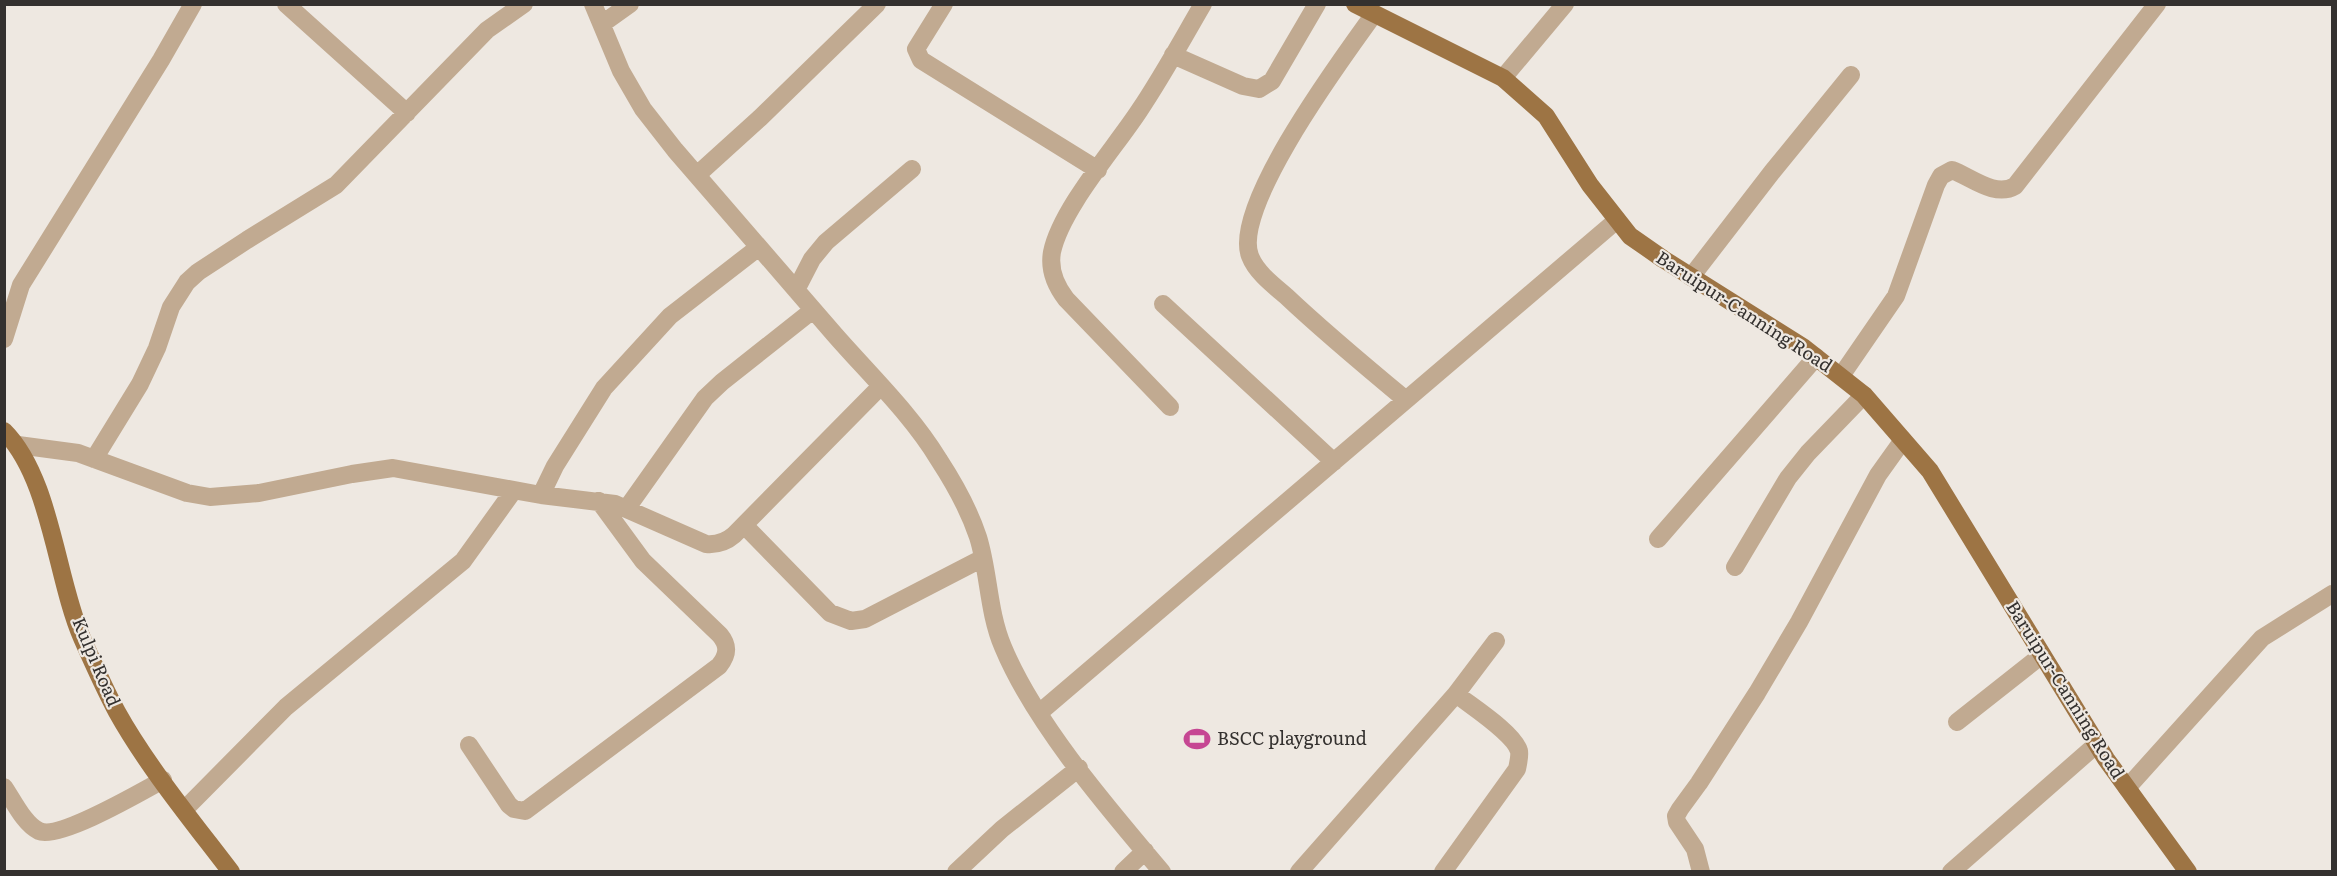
<svg xmlns="http://www.w3.org/2000/svg" width="2337" height="876" font-family="Literata,serif">
<style>
.lines{fill:none;stroke-linecap:round;stroke-linejoin:round}
.minor{stroke:#c1aa91;stroke-width:18}
.major{stroke:#9d7444;stroke-width:18}
.labels{text-anchor:middle;stroke-width:4.5;stroke-linejoin:round;paint-order:stroke}
.street-label{font-size:18px;fill:#34312f;stroke:#eee8e1}
.poi-label{font-size:18px;fill:#34312f;stroke:#eee8e1;text-anchor:start}
</style>
<rect width="100%" height="100%" fill="#eee8e1"/>
<g class="lines">
<!-- minor -->
<path class="minor" d="M286 4 407 113
M593 4 621 71 643 109 675 150C728 211 781 273 835 335 870 375 911 414 939 460 954 483 969 510 978 537 989 572 988 612 1003 647 1035 724 1108 808 1162 872
M944 4 916 49 921 60 1098 170
M1374 14C1344 56 1231 207 1250 256 1256 272 1273 285 1286 296 1324 332 1365 366 1406 400
M602 24 630 4
M1173 55 1243 86 1259 89 1272 81 1317 4
M1503 78 1565 4
M697 175 760 118 877 4
M1691 277 1772 172 1851 75
M796 290 812 259 826 242 912 169
M1163 304 1334 462
M4 339 21 285 161 60 193 4
M1841 376 1896 296 1936 185 1941 176 1952 170C1971 177 1995 198 2015 186L2157 4
M1170 407 1066 299C1056 286 1049 269 1052 252 1061 209 1114 149 1139 111 1162 77 1182 40 1203 4
M18 445 78 453 187 493 210 497 259 493 352 474 393 468 541 495 615 504 706 544C718 545 726 542 734 535L881 386
M94 459 140 384 157 348 171 307 187 282 198 272 247 240 336 185 487 30 524 4
M541 495 555 466 604 388 670 316 759 247
M627 508 705 398 722 382 813 310
M744 525 830 613 851 621 865 619 983 558
M1658 539 1816 357
M1735 567 1788 478 1808 453 1864 395
M1039 713 1617 220
M1957 722 2042 655
M469 745 509 805 514 809 525 811 719 666C728 655 729 646 720 635L643 561 599 501
M4 787C13 800 24 824 39 831 59 840 141 792 163 780
M2127 788 2262 638 2332 594
M184 810 286 707 463 561 514 490
M956 872 1002 829 1079 768
M1123 872 1145 851
M1299 872 1456 694 1496 641
M1443 872 1517 769C1518 764 1520 756 1519 751 1514 733 1471 706 1456 694
M1701 872 1695 849 1677 822 1676 816 1680 809 1699 783 1757 693 1799 622 1878 475 1903 440
M1951 872 2097 744"/>
<!-- major -->
<path class="major" d="M1355 4 1503 78 1546 116 1590 185 1630 236 1663 259 1803 347 1864 395 1930 471 2106 759 2188 872
M4 431C51 478 56 578 82 638 93 663 104 688 117 712 147 766 193 822 231 872"/>
</g>
<!-- icons -->
<defs>
<g id="stadium-bare" transform="scale(2.07)"><path d="M0-5a6.5 5 0 1 0 0 10a6.5 5 0 1 0 0-10ZM-3.5-1.8h7v3.6h-7Z" fill="#c64793" stroke="#eee8e1" stroke-width="2.5" paint-order="stroke"/></g>
</defs>
<g fill-rule="evenodd">
<use href="#stadium-bare" x="1197" y="739"/>
</g>
<g class="labels">
<!-- street labels -->
<g class="street-label">
<text transform="translate(1744 312) rotate(33)" y="6">Baruipur-Canning Road</text>
<text transform="translate(96 662) rotate(67)" y="6">Kulpi Road</text>
<text transform="translate(2065 690) rotate(58)" y="6">Baruipur-Canning Road</text>
</g>
<!-- poi labels -->
<g class="poi-label">
<text x="1217" y="745">BSCC playground</text>
</g>
</g>
<!-- border -->
<rect width="2337" height="876" fill="none" stroke="#34312f" stroke-width="12"/>
</svg>
